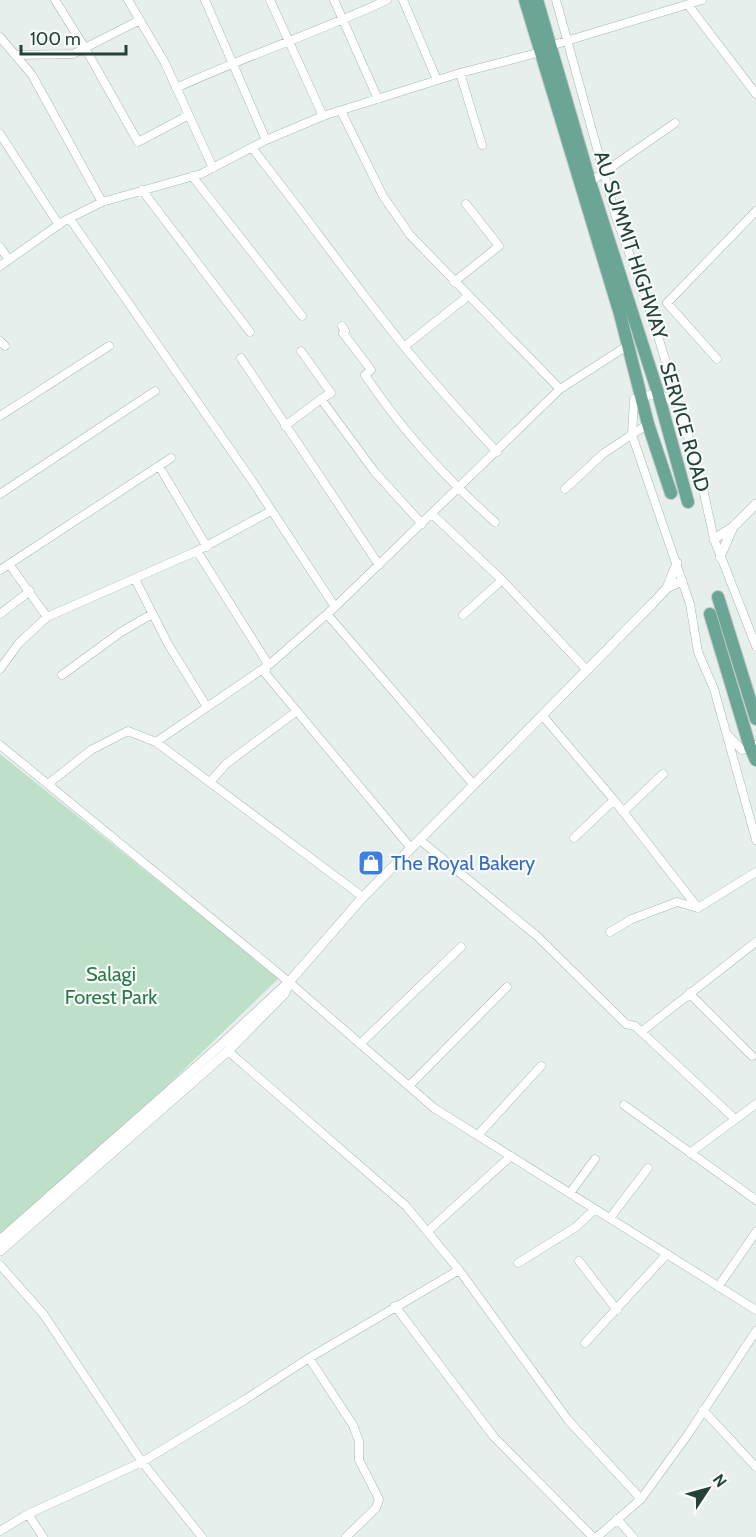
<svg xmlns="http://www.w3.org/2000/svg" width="756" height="1537" font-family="Cabin,sans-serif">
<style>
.green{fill:#bfe0c8}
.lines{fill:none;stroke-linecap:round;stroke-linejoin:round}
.minor-casing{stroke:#a8b8b2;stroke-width:9}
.tertiary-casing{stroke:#a8b8b2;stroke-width:10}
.primary-casing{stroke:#c2cac8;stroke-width:14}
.minor{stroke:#fff;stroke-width:8}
.tertiary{stroke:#fff;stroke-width:9}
.primary{stroke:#6aa596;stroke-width:12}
.labels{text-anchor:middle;stroke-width:4.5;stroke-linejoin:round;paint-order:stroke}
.street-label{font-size:20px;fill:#24423a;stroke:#f7fbf9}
.shop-label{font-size:20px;fill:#366cbe;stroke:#f7fbf9;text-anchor:start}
.park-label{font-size:20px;fill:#2d7a4b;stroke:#f7fbf9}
</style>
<rect width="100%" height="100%" fill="#e6efeb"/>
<!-- green -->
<path class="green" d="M0 754 279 978 119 1132 0 1236Z"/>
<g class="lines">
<!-- minor casing -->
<g class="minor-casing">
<path id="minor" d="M55 0 85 48 138 142 189 115
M128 0 165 63 213 168
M205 0 266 140
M270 0 323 116
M334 0 378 99
M403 0 437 80
M556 0 616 217 652 316 701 480 714 539 756 646
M689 6 756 94
M0 37 32 75 102 202
M550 46 702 0
M15 55 73 54 140 20
M460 73 482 145
M176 88C246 56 318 32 387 0
M341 111 383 196 410 235 560 389
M0 134 59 225
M252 148C295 202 335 258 377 312 414 361 455 407 497 452
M192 176 302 316
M590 182 675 123
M142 190 250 332
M70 219 253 482 335 607
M0 247 9 260
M0 266 64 221 102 202 201 174 266 140 323 116 460 73 541 52
M454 282 499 246 466 204
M342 326 345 331 343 333 371 370 365 375C402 430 445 478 495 522
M0 341 5 346
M405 346 468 296
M301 351 331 393 321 399 374 471 422 524
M241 358 379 565
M717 359 667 303 756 211
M679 405 658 393 634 399 632 435 690 604 698 652 714 689 756 840
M0 416 109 346
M285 426 321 399
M159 466 207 547
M565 489 604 453 648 424
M0 494 155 391
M432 514 502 580 586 669
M197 551 268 664 265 673 411 848
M9 564 47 617
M0 570 171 458
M135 579 168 644 207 707
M0 614 30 591
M327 614 473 784
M463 615 502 580
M0 669 19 643 47 617 197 551 271 511
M62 675 121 632 152 614
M542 715 614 800 698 908
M727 734 742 750 756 745
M156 742 270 664 335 607 560 389 627 346
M0 745 289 982 434 1108 756 1310
M210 782 226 764 297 711
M48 784 91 750 128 731 156 742 363 897
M623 812 663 774
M574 838 614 800
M420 840 537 936 626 1024 635 1026 735 1119
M610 932 632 919 677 902 698 908 756 872
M689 993 752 1056
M641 1032 756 942
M360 1044 461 947
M228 1051 406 1206 459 1270 568 1420 641 1499
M409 1086 507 987
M624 1105 756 1200
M478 1135 541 1066
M690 1153 756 1104
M570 1193 595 1159
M610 1218 648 1168
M428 1231 511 1156
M579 1261 617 1310
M518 1263 576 1227 595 1209
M0 1265 44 1315 142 1462 202 1537
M718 1287 756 1232
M395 1306 494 1437 593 1537
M585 1343 667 1254
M309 1358 353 1425 359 1441V1460L379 1499 376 1508 346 1537
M703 1410 756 1467
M28 1514 43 1537
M617 1519 633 1537
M0 1531 28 1514 142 1462 246 1399 309 1358 459 1270
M597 1537 641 1499 689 1433 756 1331"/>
</g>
<!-- tertiary casing -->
<g class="tertiary-casing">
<path id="tertiary" d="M714 539 733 527 756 504
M720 557 733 527
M667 588 682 581
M0 1240 222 1044 289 982 363 897 652 604 667 588 677 563
M0 1251 228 1051 285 993 289 982"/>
</g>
<!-- primary casing -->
<g class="primary-casing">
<path id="primary" d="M525 0 620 314 648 424 671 493
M537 0 590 182 658 393 688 502
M718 597 756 719
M710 614 750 747 756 760"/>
</g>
<!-- minor -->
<use href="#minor" class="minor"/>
<!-- tertiary -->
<use href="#tertiary" class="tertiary"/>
<!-- primary -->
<use href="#primary" class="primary"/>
</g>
<!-- icons -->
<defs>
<g id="shop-square" transform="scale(1.35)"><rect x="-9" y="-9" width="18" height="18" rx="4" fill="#3f7fe0" stroke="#f7fbf9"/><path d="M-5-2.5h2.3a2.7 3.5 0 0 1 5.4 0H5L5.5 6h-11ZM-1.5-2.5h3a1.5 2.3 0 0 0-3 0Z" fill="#fff"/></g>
</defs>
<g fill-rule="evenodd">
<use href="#shop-square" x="371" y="863"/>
</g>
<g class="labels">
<!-- street labels -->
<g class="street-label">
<text transform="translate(631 245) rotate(72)" y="7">AU SUMMIT HIGHWAY</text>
<text transform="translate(685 427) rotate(74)" y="7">SERVICE ROAD</text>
</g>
<!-- shop labels -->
<g class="shop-label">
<text x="391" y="870">The Royal Bakery</text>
</g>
<!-- park labels -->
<g class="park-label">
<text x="111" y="981">Salagi<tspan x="111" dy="23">Forest Park</tspan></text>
</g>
</g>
<!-- north arrow -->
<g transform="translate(708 1489) rotate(54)" stroke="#f7fbf9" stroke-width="4.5" paint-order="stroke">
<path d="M0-4.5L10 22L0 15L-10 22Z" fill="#24423a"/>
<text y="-9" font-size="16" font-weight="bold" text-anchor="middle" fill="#24423a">N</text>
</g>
<!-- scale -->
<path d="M21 45v9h105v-9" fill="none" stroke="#24423a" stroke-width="3"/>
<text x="30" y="45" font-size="18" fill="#24423a" stroke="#f7fbf9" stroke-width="4.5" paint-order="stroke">100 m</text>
</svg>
